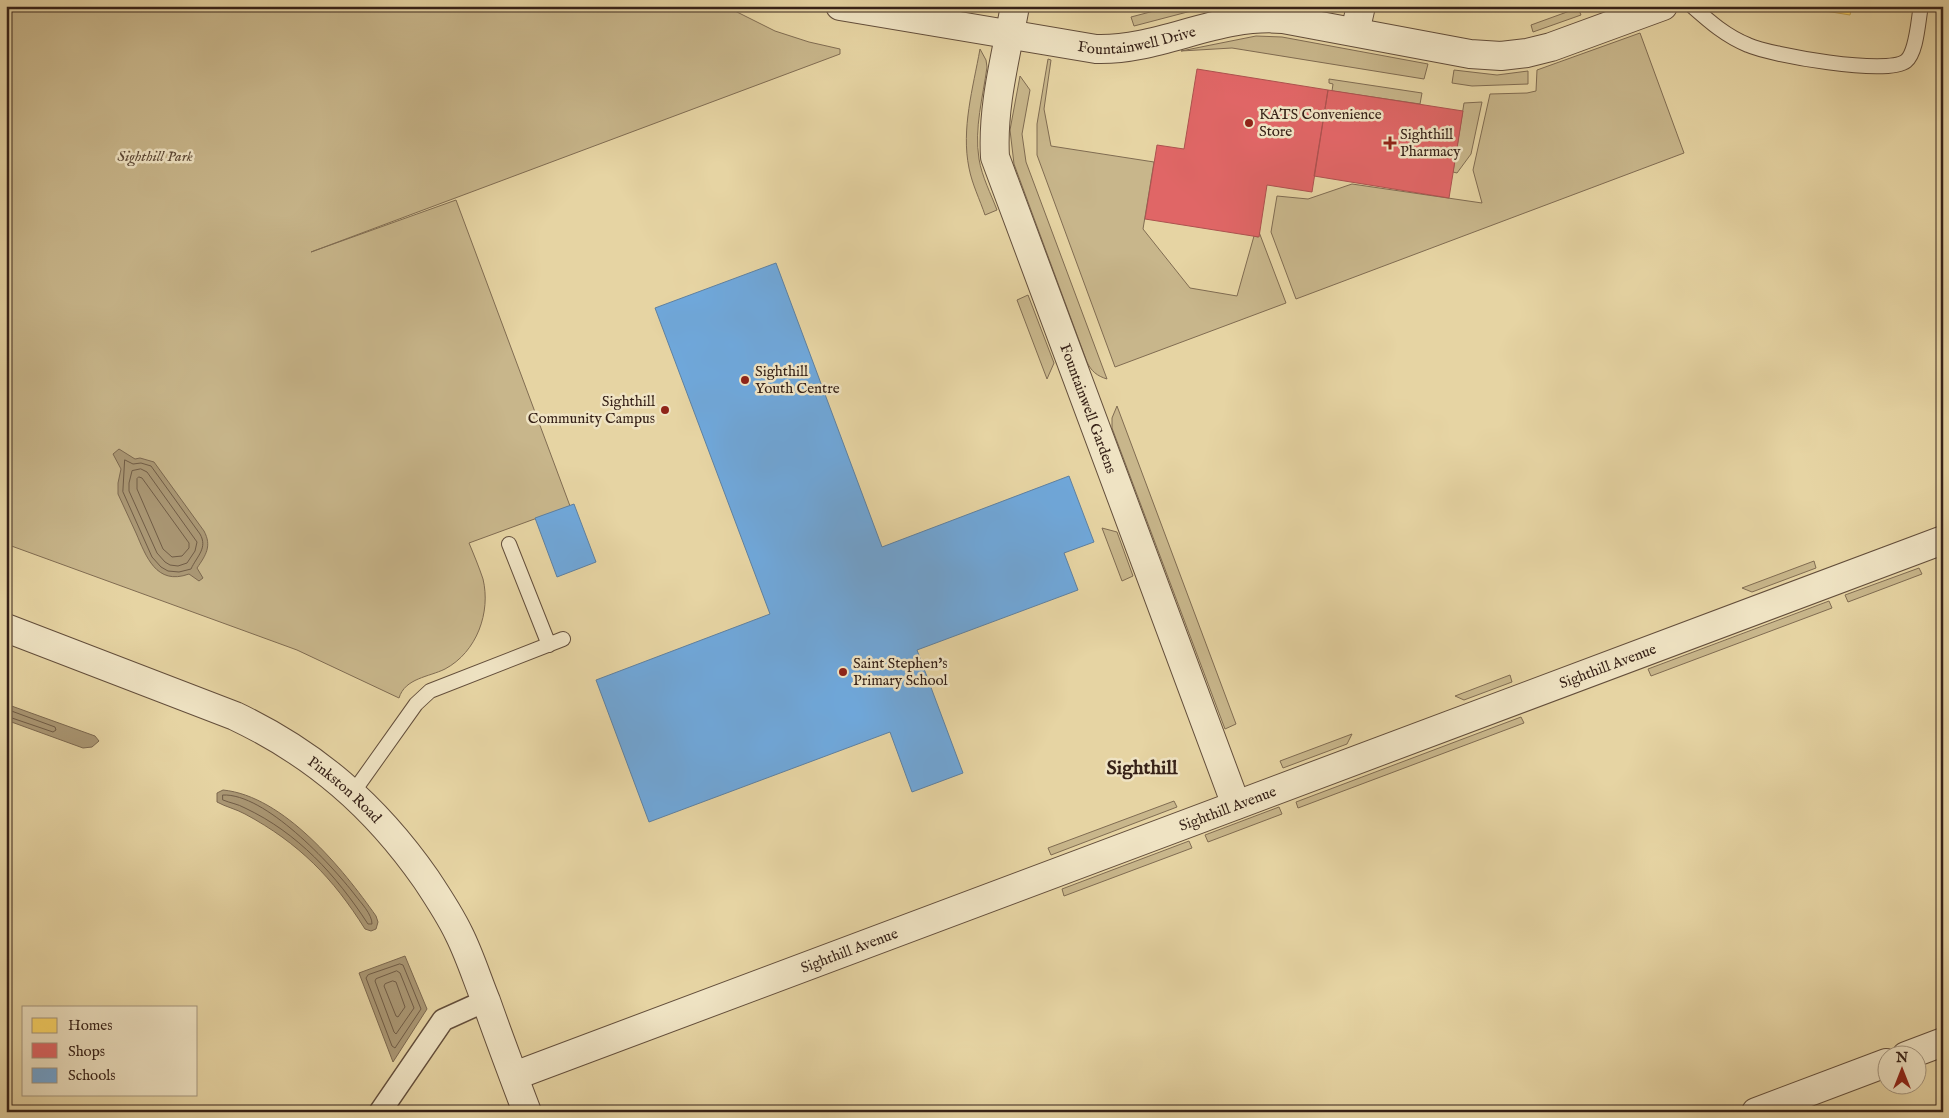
<svg xmlns="http://www.w3.org/2000/svg" width="1949" height="1118" font-family="'IM FELL English',serif">
<style>
.green{fill:#c8b68b;stroke:#806c52}
.water{fill:#aa9774;stroke:#7c684f}
.homes{fill:#ffd966;stroke:#c3a24f}
.shops{fill:#e06666;stroke:#ad524f}
.schools{fill:#6fa8dc;stroke:#5e80a1}
.lines{fill:none;stroke-linecap:round;stroke-linejoin:round}
.shore{stroke:#705c46;stroke-width:1}
.service-casing{stroke:#634e3b;stroke-width:16}
.pedestrian-casing{stroke:#634e3b;stroke-width:24}
.minor-casing{stroke:#634e3b;stroke-width:30}
.tertiary-casing{stroke:#634e3b;stroke-width:30}
.service{stroke:#efe3c3;stroke-width:14}
.pedestrian{stroke:#efe3c3;stroke-width:21}
.minor{stroke:#efe3c3;stroke-width:28}
.tertiary{stroke:#efe3c3;stroke-width:28}
.poi-dot{fill:#8f2418;stroke:#efe3c3;stroke-width:2}
.labels{text-anchor:middle;stroke-width:5;stroke-linejoin:round;paint-order:stroke}
.street-label{font-size:15px;fill:#372218;stroke:#efe3c3}
.poi-label{font-size:15px;fill:#372218;stroke:#efe3c3;text-anchor:start}
.park-label{font-size:15px;font-style:italic;fill:#5b4735;stroke:#efe3c3}
.district-label{font-size:20px;font-weight:bold;fill:#372218;stroke:#efe3c3}
</style>
<rect width="100%" height="100%" fill="#e6d4a3"/>
<filter id="stains"><feTurbulence type="fractalNoise" baseFrequency=".004" numOctaves="4"/><feColorMatrix values="0 0 0 0 .2 0 0 0 0 .09 0 0 0 0 .02 0 0 0 .5 -.17"/></filter>
<radialGradient id="worn" r=".72"><stop offset=".6" stop-color="#630" stop-opacity="0"/><stop offset="1" stop-color="#630" stop-opacity=".3"/></radialGradient>
<!-- green -->
<path class="green" d="M6 6H725L775 31 809 42 840 49V54L311 252 456 200 570 506 469 543C474 555 479 567 483 579 491 612 477 652 445 669 429 677 405 678 399 698L297 650 6 544Z
M1173 6H1193L1195 10 1134 26 1131 17Z
M1578 8 1581 15 1533 32 1531 25Z
M1640 33 1684 153 1296 299 1271 232 1277 196 1308 199 1352 184 1482 203 1473 170 1490 94 1527 93 1536 91 1537 70Z
M1256 36 1282 37 1428 64 1424 79 1232 48 1181 51Z
M980 49 986 60 987 67C983 97 974 128 979 159 982 177 991 194 997 210L985 215C980 200 972 184 969 168 961 129 973 88 980 49Z
M1048 59 1051 60 1044 109 1051 146 1154 162 1143 229 1190 288 1237 296 1254 236 1258 237 1259 232 1286 303 1115 367 1037 155V124Z
M1454 70 1497 75 1528 71V84L1472 86 1452 83Z
M1020 76 1030 90 1022 134 1026 162 1107 379C1097 376 1091 371 1087 362L1014 164 1010 130Z
M1329 79 1422 93 1420 104 1332 91 1333 84 1329 83Z
M1482 102 1471 154 1457 173 1453 172 1464 103Z
M1028 295 1054 363 1047 379 1017 300Z
M1117 406 1236 724 1225 729 1112 428V418Z
M1102 528 1117 532 1133 576 1122 581Z
M1814 561 1816 568 1752 592 1742 588Z
M1919 568 1922 574 1848 602 1845 595Z
M1829 601 1832 608 1651 676 1648 669Z
M1510 675 1512 682 1464 700 1455 696Z
M1521 717 1524 723 1298 808 1296 802Z
M1352 734 1347 744 1283 768 1280 761Z
M1174 801 1177 807 1051 855 1048 848Z
M1279 807 1282 814 1208 842 1205 835Z
M1189 841 1192 848 1064 896 1062 889Z"/>
<!-- water -->
<path class="water" d="M119 449 135 459 140 458 154 462 204 531C212 546 206 555 197 568L203 578 199 581 189 574C156 586 146 556 136 533 130 520 124 507 118 494V483L121 469 113 454Z
M6 704 95 736 99 741 92 747 83 748 6 720Z
M223 790C284 796 343 869 376 916L378 922 376 929 371 931 365 929C333 878 299 843 245 814 236 809 226 807 217 802V793Z
M405 956 427 1009 393 1062 359 973Z"/>
<!-- homes -->
<path class="homes" d="M1807 6H1852L1850 15 1807 8Z"/>
<!-- shops -->
<path class="shops" d="M1197 69 1328 90 1312 192 1267 185 1259 237 1145 219 1157 145 1184 149Z
M1328 90 1463 111 1449 198 1314 176Z"/>
<!-- schools -->
<path class="schools" d="M776 263 882 547 1069 476 1094 542 1064 553 1078 590 917 650 963 773 912 792 890 732 649 822 596 680 770 614 655 308Z
M574 504 596 562 557 577 535 518Z"/>
<g class="lines">
<!-- shore -->
<path class="shore" d="M125 460 133 464 141 463 151 466 200 534C208 548 197 556 191 569L179 572 168 571 161 567 152 557 123 492Z
M141 469 147 472 197 542 195 551 187 563 178 566 170 565 165 562 157 553 129 491V483L132 471Z
M139 477 142 478 189 543V548L182 556 172 557 163 549 137 489V479Z
M6 709 55 727 56 730 53 732 6 716
M223 795C265 793 331 864 355 895 361 903 372 914 372 924H368C336 875 298 833 245 808 238 804 230 803 223 800Z
M400 964 403 965 421 1009 395 1048 392 1046 366 978 368 975Z
M397 971 400 973 414 1008 396 1034 394 1032 375 981 376 979Z
M393 981 396 982 405 1007 398 1017 396 1016 384 986 385 984Z"/>
<!-- service casing -->
<g class="service-casing">
<path id="service" d="M1692 6C1710 22 1726 36 1748 45 1770 55 1888 76 1906 61 1917 52 1918 20 1921 6
M509 544 549 645
M352 794 416 704 430 691 563 639"/>
</g>
<!-- pedestrian casing -->
<g class="pedestrian-casing">
<path id="pedestrian" d="M380 1112 443 1020 485 1001"/>
</g>
<!-- minor casing -->
<g class="minor-casing">
<g id="minor">
<path id="s1" d="M840 6 1096 49C1160 51 1218 13 1283 19L1470 54 1501 56 1527 53 1551 47 1663 6"/>
<path d="M1355 32 1361 6"/>
</g>
</g>
<!-- tertiary casing -->
<g class="tertiary-casing">
<g id="tertiary">
<path id="s2" d="M1015 6C1006 56 992 106 995 157L1236 805"/>
<path id="s3" d="M6 628 235 716C315 754 375 806 426 879 438 897 450 915 459 934 470 956 477 979 486 1001 499 1038 513 1075 527 1112"/>
<path d="M1906 1056 1943 1042"/>
<path id="s4" d="M514 1076 1943 540"/>
<path d="M1756 1112 1886 1063"/>
</g>
</g>
<!-- service -->
<use href="#service" class="service"/>
<!-- pedestrian -->
<use href="#pedestrian" class="pedestrian"/>
<!-- minor -->
<use href="#minor" class="minor"/>
<!-- tertiary -->
<use href="#tertiary" class="tertiary"/>
</g>
<!-- markers -->
<g class="poi-dot">
<circle cx="1249" cy="123" r="5"/>
<path d="M1387.5 135.5h5v5h5v5h-5v5h-5v-5h-5v-5h5z"/>
<circle cx="745" cy="380" r="5"/>
<circle cx="665" cy="410" r="5"/>
<circle cx="843" cy="672" r="5"/>
</g>
<g class="labels">
<!-- street labels -->
<g class="street-label">
<text dy="5" stroke="none"><textPath href="#s1" startOffset="301">Fountainwell Drive</textPath></text>
<text dy="5" stroke="none"><textPath href="#s2" startOffset="421">Fountainwell Gardens</textPath></text>
<text dy="5" stroke="none"><textPath href="#s4" startOffset="1168">Sighthill Avenue</textPath></text>
<text dy="5" stroke="none"><textPath href="#s3" startOffset="378">Pinkston Road</textPath></text>
<text dy="5" stroke="none"><textPath href="#s4" startOffset="762">Sighthill Avenue</textPath></text>
<text dy="5" stroke="none"><textPath href="#s4" startOffset="358">Sighthill Avenue</textPath></text>
</g>
<!-- poi labels -->
<g class="poi-label">
<text x="1259" y="119">KATS Convenience<tspan x="1259" dy="17">Store</tspan></text>
<text x="1400" y="139">Sighthill<tspan x="1400" dy="17">Pharmacy</tspan></text>
<text x="755" y="376">Sighthill<tspan x="755" dy="17">Youth Centre</tspan></text>
<text x="655" y="406" text-anchor="end">Sighthill<tspan x="655" dy="17">Community Campus</tspan></text>
<text x="853" y="668">Saint Stephen's<tspan x="853" dy="17">Primary School</tspan></text>
</g>
<!-- park labels -->
<g class="park-label">
<text x="155" y="161">Sighthill Park</text>
</g>
<!-- district labels -->
<g class="district-label">
<text x="1142" y="774">Sighthill</text>
</g>
</g>
<!-- margin -->
<rect width="1949" height="1118" fill="none" stroke="#e6d4a3" stroke-width="25"/>
<rect x="8" y="8" width="1934" height="1103" fill="none" stroke="#372218" stroke-width="2.5"/>
<rect x="12" y="12" width="1924" height="1093" fill="none" stroke="#372218"/>
<!-- legend -->
<rect x="22" y="1006" width="175" height="90" fill="#efe3c3" stroke="#a5967f"/>
<rect x="32" y="1018" width="25" height="15" fill="#ffd966" stroke="#a5967f"/>
<text x="68" y="1030" font-size="15" fill="#372218">Homes</text>
<rect x="32" y="1043" width="25" height="15" fill="#e06666" stroke="#a5967f"/>
<text x="68" y="1056" font-size="15" fill="#372218">Shops</text>
<rect x="32" y="1068" width="25" height="15" fill="#6fa8dc" stroke="#a5967f"/>
<text x="68" y="1080" font-size="15" fill="#372218">Schools</text>
<!-- north arrow -->
<g transform="translate(1902 1070)"><circle r="24" fill="#efe3c3" stroke="#a5967f"/>
<path d="M0-4L9 19L0 12L-9 19Z" fill="#8f2418"/>
<text y="-8" font-size="14" font-weight="bold" text-anchor="middle" fill="#372218">N</text>
</g>
<rect width="100%" height="100%" filter="url(#stains)"/>
<rect width="100%" height="100%" fill="url(#worn)"/>
</svg>
